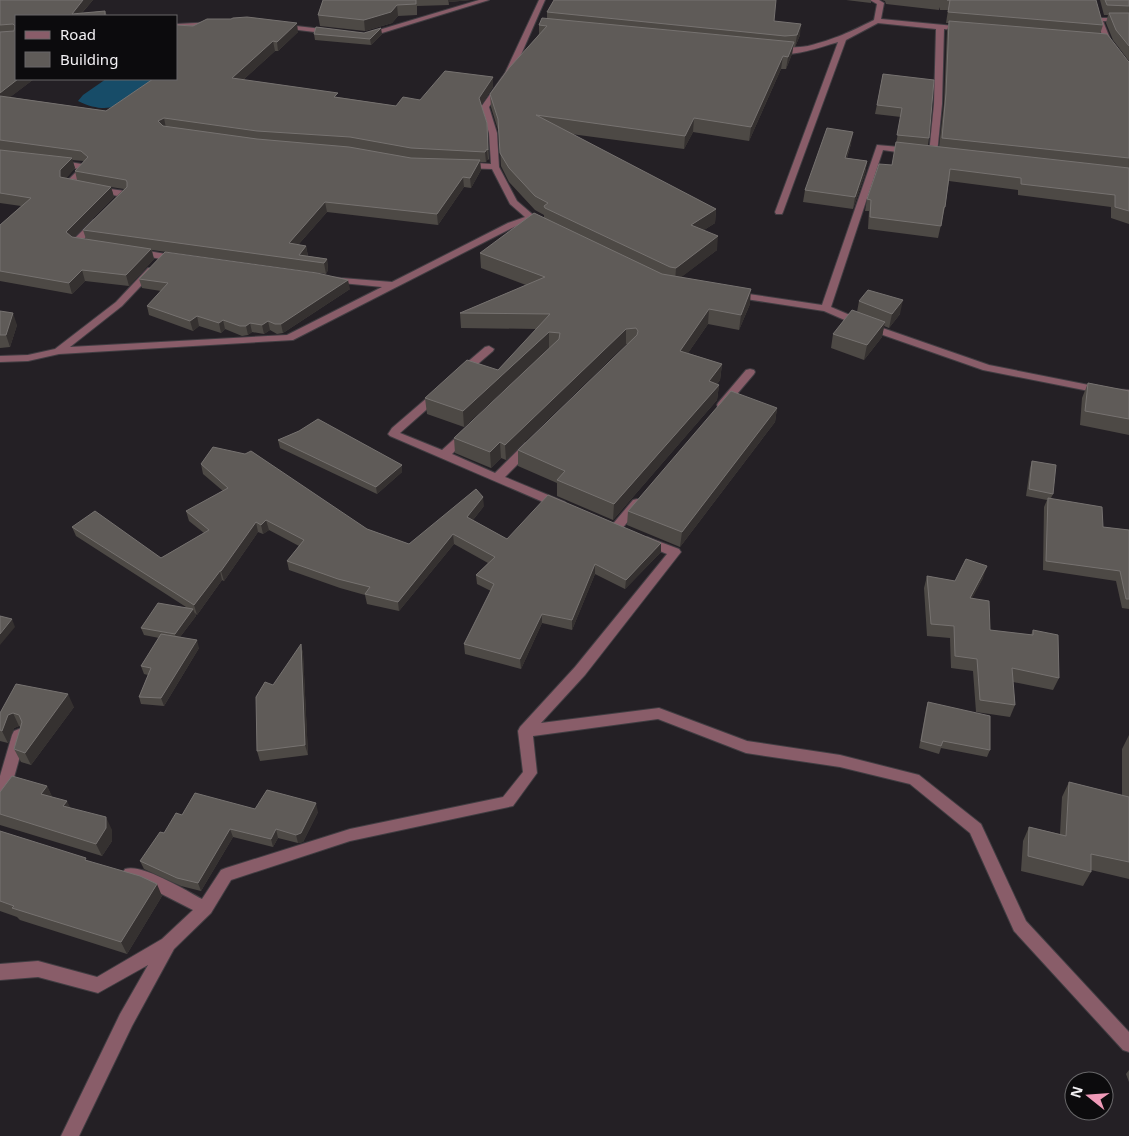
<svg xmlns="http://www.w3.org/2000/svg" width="1129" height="1136" font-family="'Noto Sans',sans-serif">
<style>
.water{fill:#174c68}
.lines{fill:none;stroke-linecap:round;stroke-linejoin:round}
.minor-casing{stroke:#413d42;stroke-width:2}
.minor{fill:#895d69;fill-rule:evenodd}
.wall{fill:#4d4945;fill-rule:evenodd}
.shaded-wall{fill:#353130}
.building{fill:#5f5b58;stroke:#767270}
</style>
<rect width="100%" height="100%" fill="#242025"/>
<!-- water -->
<path class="water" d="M106 79H147L151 80V86C125 103 111 117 78 101L83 95Z"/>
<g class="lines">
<!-- minor casing -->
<g class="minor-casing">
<path id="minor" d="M479 0H489L369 37 362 35Z
M539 0H545L513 73 489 107 497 133 499 167 517 201 545 225V229H539L530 221 514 227 293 340 59 354 28 361 0 362V356L28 355 55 349 116 302 148 268H154L156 270 122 306 70 347 287 335 382 287 332 282 329 281V277L392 282 508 223 525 217 510 204 492 169 463 168 459 165 463 162 491 164 489 133 481 107 505 73Z
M870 0H879L884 3 881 19 965 27 969 29 965 31 944 29 942 104 937 154 933 157 929 154 934 104 936 29 878 23 846 40 783 212 782 214H776L775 212 838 42C823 46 788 60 774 51 782 46 799 48 808 46 835 39 850 32 874 20L877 4Z
M1097 18H1129V22L1103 21 1111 41 1107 43H1096V39H1103Z
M215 22 216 24 212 26 176 28V24Z
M279 24 331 30 335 32 331 34 282 28H279Z
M877 145 911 148 915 151 911 154 883 150 831 307 871 324 989 365 1109 389 1129 390V396L1109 395 983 370 863 328 824 311 732 297 730 295 735 292 822 305Z
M57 160 88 165V169L74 184 125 191 129 194 116 206 112 203 118 196 69 188 64 184 79 169 54 165 53 163Z
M96 219 101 222 82 241 89 243V247L73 244V240L93 220Z
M136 249 178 256 183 259 178 262 133 254V250Z
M489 346 494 349 493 351 465 375H457L456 373 457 371 485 347Z
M750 369 754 370 755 372 754 374 726 407H718L717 405 718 403 746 370Z
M439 390 443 391 444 393 443 395 400 433 442 450 463 431H471L473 433 452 454 495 473 525 443H533L535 446 533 449 505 477 565 502 567 505 565 508H557L390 436 388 434 392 428 435 391Z
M637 499 641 500 643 503 641 506 620 531H612L610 528 612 525 633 500Z
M647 537 679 549 681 552 585 675 541 723 659 708 747 741 840 755 919 775 981 824 1026 921 1129 1032V1052L1123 1050 1014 931 970 833 910 784 840 767 746 753 658 719 533 736 537 773 513 806 350 841 231 880 211 913 174 949 132 1026 79 1136H61L120 1014 148 965 98 993 38 977 0 980V964L38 961 97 977 162 939 193 910 146 886 125 879 122 874 125 869C142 863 185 890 202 899L221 870 226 868 350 829 503 797 523 772 518 731 520 727 575 667 667 554 643 544 641 541Z
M19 729 24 731 26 735 7 802 5 806 0 808V776L12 735 14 731Z"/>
</g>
<!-- minor -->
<use href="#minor" class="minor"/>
</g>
<!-- wall -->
<path class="wall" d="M0 0H93L82 13 105 11 107 16H16V79H34L10 97 106 111 176 79V25L298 32 278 51H275L243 80 338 97 396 106 420 100 493 87 481 105 487 123 489 160 488 159 486 162H480L481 170 471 188 464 187 438 225 327 212 298 245 306 246 308 256 327 259 328 270 326 274 152 250 154 259 129 286 85 281 72 294 0 281V225L21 206 0 203ZM72 160 84 161 75 171 77 180 66 178 75 168ZM111 187 124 189 83 230 86 239 74 237 114 197Z
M323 0H471L449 2V5L417 6V15L398 16 392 23 365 31 320 26 318 15Z
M846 0H871V3Z
M882 0H1096L1103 25 1100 34 1129 62V224L1111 218V207L1018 195V190L949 181 945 207 938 238 868 229 869 211H865L867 199 892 165 901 117 875 114 883 74 929 138 928 145 939 147 944 104 947 31 949 23H946L948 10H940V7L939 10 886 4 885 1Z
M1100 0H1129V61L1113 40 1106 23 1108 15H1104Z
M547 12 774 21 800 35 795 47H793L792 54 786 69H781L749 141 693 132 684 149 571 134 716 209 715 223 704 230 717 250 681 277 750 304 739 330 708 324 688 353 722 364 720 380 717 384 719 385 717 400 613 520 557 496V483L518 466V450L628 344H626L506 460 501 458 491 468 455 453 454 438 550 348H549L464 427 427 414 425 398 498 370 537 329 461 328 460 313 526 285 481 268 480 253 544 218V215L535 210 509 182 501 166 499 133 491 107 490 94 539 34V25L547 19Z
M364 33 382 34 371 45 315 40 314 34Z
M851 144 847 158 867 161 865 174 853 209 803 202 805 190Z
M139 279 350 289 283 333 277 334 270 330 264 334 252 332 248 335 242 336 225 329 221 333 199 326 193 331 149 315 147 306 161 291 142 288Z
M859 301 900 314 889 328 884 326 882 337 864 360 831 348 833 334 857 312Z
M0 311 17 325 10 347 0 348Z
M1088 383 1129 391V435L1080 425 1082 398Z
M777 408 775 422 680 547 627 525 628 511Z
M299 431 402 472 377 494 280 448 278 440Z
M1032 461 1053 494 1051 498 1103 527 1129 530V609L1122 608 1116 581 1043 570 1044 507 1047 500 1026 496 1030 468Z
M201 464 367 529 409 544 484 506 473 520 507 539 661 552 625 589 595 574 572 630 542 623 521 669 465 654 464 644 491 591 477 584 476 575 488 563 454 544 399 611 367 604 365 595 340 588 289 570 287 561 299 546 269 530 263 534 258 532 224 581 222 580 197 615 195 613 196 616 180 637 199 648 164 706 141 704 139 697 148 675 144 674 141 666 159 638 144 635 141 628 186 607 76 536 72 527 161 558 204 533 189 521 186 511 223 491 203 474Z
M927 576 955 581 983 578 972 598 990 630 1031 635 1033 630 1059 678 1053 690 1013 682 1015 705 1010 717 976 712 973 671 951 668 950 638 927 636 924 588Z
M301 644 303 654 308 755 260 761 257 751Z
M928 702 990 750 987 757 941 748 939 754 919 748 926 709Z
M74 707 31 765 21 762 14 749 21 727 19 726 14 728 8 743 0 741V713Z
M1129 735V879L1091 870V872L1083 886 1021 871 1023 841 1029 827 1060 834 1062 797 1069 782 1122 795V749Z
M47 786 52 797 70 808 112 830V841L102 856 0 825V792Z
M255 809 318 812 303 842 298 843 278 838 273 847 233 837 201 891 181 886 144 869 140 861 164 833 182 815Z
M0 831 88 861 162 896 127 954 20 920 17 917 0 911Z
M1129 1070V1082L1126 1074Z"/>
<!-- shaded-wall -->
<path class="shaded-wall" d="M83 0H93L79 16 72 14Z
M448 0H471L449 2V5Z
M397 5 398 16 392 23 365 31 364 20Z
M297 23 298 32 278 51 277 42Z
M801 24 800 35 795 47 797 35Z
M381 28 382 34 371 45 370 39Z
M273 41 275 51 234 88 232 78Z
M794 42 792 54 786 69 788 57Z
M783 56 781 69 749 141 751 127Z
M493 77V87L479 108V98Z
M18 79H34L0 105V93Z
M164 118 166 128 158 121Z
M694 118 693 132 684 149 685 136Z
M853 132 851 144 843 170 845 158Z
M487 149 488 159 486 162 485 152Z
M72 158 75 168 64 181 60 177V170Z
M480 160 481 170 471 188 470 178Z
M867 161 865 174 853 209 855 197Z
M463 177 464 187 438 225 437 214Z
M111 187 114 197 69 242 66 232Z
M325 202 327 212 290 254 289 243Z
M716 209 715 223 690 239 691 225Z
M718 236 717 250 675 282 676 268Z
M306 246 308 257 299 255Z
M151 249 154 259 129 286 126 275Z
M327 259 328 270 326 274 324 263Z
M82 270 85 281 72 294 69 283Z
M348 280 350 289 283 333 281 324Z
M751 289 750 304 739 330 741 315Z
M903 300 900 314 889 328 892 314Z
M709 309 708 324 679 366 680 351Z
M13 313 17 325 10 347 6 335Z
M197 316 199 326 193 331 190 321Z
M223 320 225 329 221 333 219 323Z
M268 321 270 330 264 334 262 325Z
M885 322 882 337 864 360 867 345Z
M250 323 252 332 248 335 246 326Z
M626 329V344L506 460 505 445Z
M549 332V348L464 427 463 411Z
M722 364 720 380 707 396 709 381Z
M719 385 717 400 613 520 614 504Z
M777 408 775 422 680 547 682 532Z
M500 442 501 458 491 468 490 452Z
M402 465V472L377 494 376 487Z
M483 497 484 506 468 526 467 517Z
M266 520 269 530 263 534 261 525Z
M256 522 258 532 224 581 221 571Z
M453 534 454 544 399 611 398 602Z
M661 543V552L625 589 626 580Z
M595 564V574L572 630V620Z
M987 566 983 578 966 610 970 598Z
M220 571 222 580 197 615 194 605Z
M193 609 196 616 177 641 175 634Z
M542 614V623L521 669 520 659Z
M12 619 15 627 0 645V634Z
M197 640 199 648 164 706 161 698Z
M301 644 303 654 308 755 305 745Z
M68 694 74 707 31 765 25 753Z
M13 713 19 726 14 728 8 743 2 731 8 715Z
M47 786 53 798 41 794Z
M67 801 73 813 63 806Z
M316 803 318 812 303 842 298 843 296 835Z
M106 817 112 830V841L102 856 96 844Z
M230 829 233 837 201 891 198 883Z
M276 829 278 838 273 847 271 839Z
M157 884 162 896 127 954 121 942Z"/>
<!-- building -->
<path class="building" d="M0 0H83L72 14 105 11V16H16V79H18L0 93V32L14 31 15 26 13 24 0 25Z
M323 0H416V4L397 5 391 12 364 20 318 15Z
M554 0H776L774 21 801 24 797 35 785 36 547 12Z
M947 0H1096L1103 25 948 12 950 0Z
M1105 0H1129V6L1107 5Z
M1109 13H1129V46L1116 30Z
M247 17 297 23 277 42 273 41 232 78 338 93 334 97 396 106 403 97 420 100 445 71 493 77 479 98 487 123 488 150 487 149 485 152 411 148 350 137 257 131 164 118 158 121 163 126 257 139 349 147 411 158 480 160 470 178 463 177 437 214 325 202 289 243 306 246 299 255 327 259 324 263 83 230 127 187V182L126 180 75 171 88 157 81 151 0 140V96L106 111 153 79H176V25L193 26 207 19H231L233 18Z
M542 18 794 42 788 57 783 56 751 127 694 118 685 136 536 115 716 209 691 225 718 236 676 268 670 267 545 208 544 206 548 203 535 196 509 168 500 153 498 119 490 94 509 68 547 26 539 25Z
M949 21 1107 34 1128 61 1129 62V158L942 138 946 93Z
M316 27 364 33 381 28 370 39 314 34Z
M883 74 934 80 929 138 897 135 902 108 877 105Z
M827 128 853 132 845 158 867 161 855 197 805 190Z
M896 142 1129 168V211L1115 207V195L1021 184V178L950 169 945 207H944L941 226 870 217 871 200 867 199 879 164 892 165Z
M0 150 72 158 60 170V177L111 187 66 232 72 237 151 249 126 275 82 270 69 283 0 271V225L31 198 0 193Z
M534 213 662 274 751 289 741 315 709 309 680 351 722 364 709 381 719 385 614 504 557 480 565 471 518 450 637 335 638 331 636 328 626 329 505 445 500 442 490 452 454 438 559 339 560 333 549 332 463 411 425 398 467 360 498 370 550 314 460 313 545 277 480 253Z
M165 252 317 273 348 280 281 324H275L268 321 262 325 250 323 246 326H240L223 320 219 323 197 316 190 321 147 306 168 283 139 279Z
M868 290 903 300 892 314 859 301Z
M852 310 885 322 867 345 833 334Z
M0 311 13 313 6 335H0Z
M1088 383 1129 391V419L1085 411Z
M731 391 777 408 682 532 628 511Z
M318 419 402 465 376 487 278 440 299 431Z
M213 447 245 454 251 451 367 529 409 544 476 489 483 497 467 517 507 539 548 495 661 543 626 580 595 564 572 620 542 614 520 659 464 644 494 584 476 575 495 557 453 534 398 602 365 594 370 587 338 579 287 561 304 540 266 520 261 525 256 522 221 571H220L194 605 72 527 95 511 161 558 209 530 186 511 228 488 201 464Z
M1032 461 1056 465 1053 494 1029 489Z
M1048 498 1102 507 1103 527 1129 530V599H1126L1120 571 1046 561Z
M966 559 987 566 970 598 989 601 990 630 1033 635V630L1058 635 1059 678 1012 668 1015 705 980 700 977 659 955 656 954 626 931 624 927 576 955 581Z
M158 603 193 609 175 634 141 628Z
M0 616 12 619 0 634Z
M161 634 197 640 161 698 139 697 151 668 141 666Z
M301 644 305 745 257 751 256 697 265 682 273 685Z
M16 684 68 694 25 753 14 749 22 722 19 715 13 713 8 715 2 731 0 730V713Z
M928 702 990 716V750L943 741 941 746 921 741Z
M12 776 47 786 41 794 67 801 63 806 106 817V828L96 844 0 814V792Z
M1069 782 1129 797V862L1091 854V872L1028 856 1029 827 1066 836Z
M267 790 316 803 301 833 296 835 276 829 271 839 230 829 198 883 177 878 140 861 160 832 164 833 176 813 182 815 195 793 255 809Z
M0 831 86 858 85 860 140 876 157 884 121 942 12 908 14 906 0 901Z"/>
<!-- legend -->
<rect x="15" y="15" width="162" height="65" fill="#0c0b0d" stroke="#686769"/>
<rect x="25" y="31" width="25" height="8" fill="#895d69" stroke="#686769"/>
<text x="60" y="40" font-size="15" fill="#f3f1f4">Road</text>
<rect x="25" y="52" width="25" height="15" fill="#5f5b58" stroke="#686769"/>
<text x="60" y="65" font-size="15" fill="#f3f1f4">Building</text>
<!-- north arrow -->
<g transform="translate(1089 1096) rotate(287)"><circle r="24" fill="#0c0b0d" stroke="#686769"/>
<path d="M0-4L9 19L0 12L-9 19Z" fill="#ef9ab8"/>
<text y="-8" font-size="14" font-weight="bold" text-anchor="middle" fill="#f3f1f4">N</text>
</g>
</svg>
